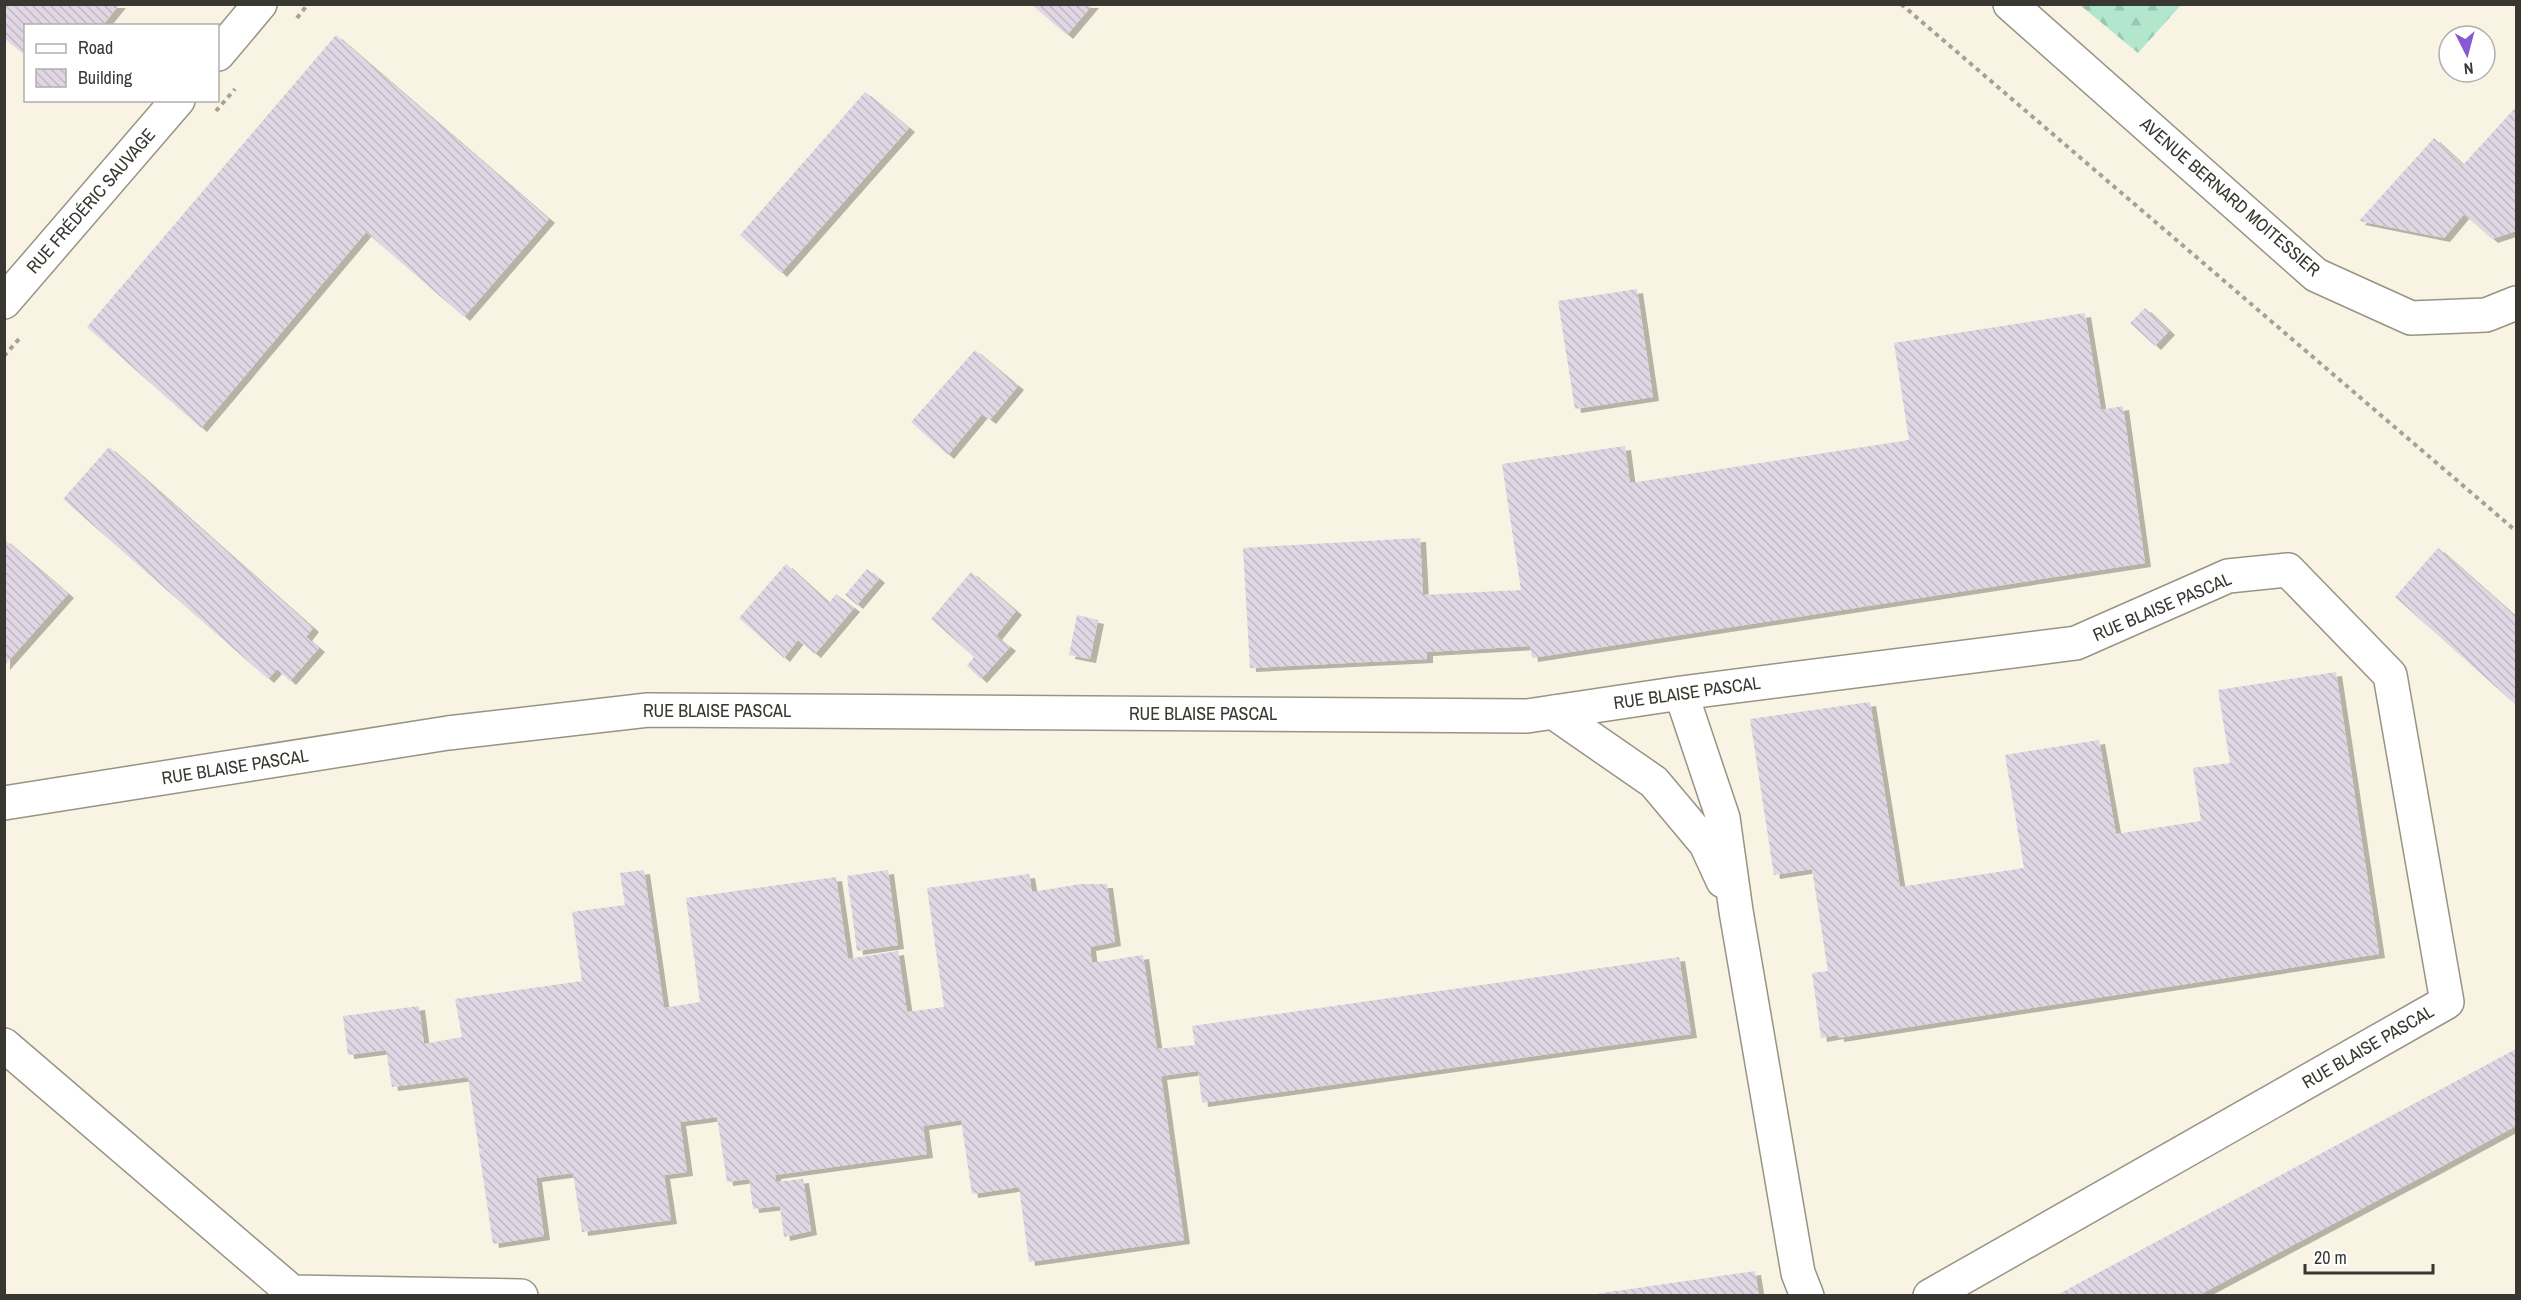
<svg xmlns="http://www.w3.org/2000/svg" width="2521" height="1300" font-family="'Archivo Narrow',sans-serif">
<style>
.forest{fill:url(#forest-firs)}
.building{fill:url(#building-back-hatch);filter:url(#shadow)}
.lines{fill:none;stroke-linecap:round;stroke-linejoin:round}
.minor-casing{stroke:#989485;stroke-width:36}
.path{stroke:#a5a295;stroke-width:4;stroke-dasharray:4.5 4.5;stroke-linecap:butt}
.minor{stroke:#fff;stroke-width:33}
.labels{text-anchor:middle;stroke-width:6;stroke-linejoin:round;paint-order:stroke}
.street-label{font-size:18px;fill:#393731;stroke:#fff}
</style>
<defs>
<pattern id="forest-firs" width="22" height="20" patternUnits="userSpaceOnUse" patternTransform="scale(1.5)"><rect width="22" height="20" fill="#b2e7ce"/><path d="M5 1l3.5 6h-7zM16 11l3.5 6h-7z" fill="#9ac7b1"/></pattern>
<pattern id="building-back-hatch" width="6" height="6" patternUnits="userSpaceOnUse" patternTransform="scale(1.5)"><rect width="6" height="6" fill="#e0d6e4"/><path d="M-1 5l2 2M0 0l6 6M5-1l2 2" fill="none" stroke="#c1b8c4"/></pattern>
<filter id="shadow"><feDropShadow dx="6" dy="4" stdDeviation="0" flood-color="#0004"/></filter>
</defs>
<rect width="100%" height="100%" fill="#f8f3e2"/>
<!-- forest -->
<path class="forest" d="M2080 5H2181L2138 53Z"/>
<!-- building -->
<path class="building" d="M4 4H120L102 26H26V56L4 38Z
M1031 4H1093L1067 35Z
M336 35 549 219 464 317 366 232 201 428 87 327Z
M865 92 909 128 781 273 740 235Z
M2516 107V231L2492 239 2464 214 2444 238 2359 221 2434 138 2463 165Z
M1637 289 1653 397 1575 409 1558 301Z
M2145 308 2169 331 2155 346 2130 323Z
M2085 313 2101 410 2123 406 2145 563 1532 658 1530 646 1427 652V659L1250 668 1243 548 1420 538 1423 595 1521 590 1502 464 1625 446 1630 483 1909 440 1894 343Z
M975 350 1018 386 990 420 982 414 948 455 911 422Z
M109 447 313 628 306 637 319 648 290 681 277 669 268 679 63 499Z
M4 539 68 594 4 666Z
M2438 548 2516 617V705L2395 597Z
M786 564 829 603 836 594 854 608 815 654 798 640 784 658 739 618Z
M867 569 879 579 857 605 845 595Z
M971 572 1016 611 996 636 1010 647 981 679 967 666 974 657 931 619Z
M1077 615 1098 620 1090 659 1069 655Z
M2336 672 2379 954 1838 1038V1035L1821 1038 1812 973 1828 971 1812 869 1774 875 1750 719 1870 702 1900 887 2024 868 2005 755 2099 740 2116 834 2201 821 2193 768 2230 763 2218 690Z
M644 870 664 1008 700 1002 686 898 836 877 848 959 898 951 907 1012 944 1007 927 888 1029 874 1032 892 1081 884H1107L1115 942 1090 947 1092 963 1143 955 1157 1049 1195 1045 1192 1026 1679 957 1691 1034 1202 1103 1198 1071 1161 1076 1184 1240 1029 1262 1019 1187 972 1194 961 1120 923 1126 927 1154 775 1175 776 1182 803 1179 811 1231 784 1237 780 1206 753 1209 749 1179 727 1182 717 1117 680 1122 687 1172 664 1175 671 1220 582 1232 573 1173 550 1176 536 1178 544 1236 493 1244 479 1151 504 1146 479 1150 468 1077 392 1087 386 1050 348 1055 343 1016 419 1006 424 1044 462 1037 455 999 582 981 572 912 625 905 620 873Z
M888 870 898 945 857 951 847 876Z
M2516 1049V1126L2433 1171 2197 1296H2055Z
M1755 1271 1759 1296H1596V1294Z"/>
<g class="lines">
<!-- minor casing -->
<g class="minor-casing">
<path id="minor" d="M2010 4 2316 275 2411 318 2486 315 2516 303
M218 54 260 4
M4 302 178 100
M1681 693 1723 818 1736 911 1798 1273 1807 1296
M1553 712 1654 782 1706 844 1723 881
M4 803 448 733 648 710 1527 716 1681 693 2076 643 2228 576 2288 570 2390 675 2447 1002 1930 1296
M4 1045 292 1292 521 1296"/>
</g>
<!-- path -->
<path class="path" d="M1901 4 2516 531
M297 18 308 4
M216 111 235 89
M4 356 19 339"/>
<!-- minor -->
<use href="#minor" class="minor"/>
</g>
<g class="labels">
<!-- street labels -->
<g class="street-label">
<text transform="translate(2230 197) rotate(41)" y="6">AVENUE BERNARD MOITESSIER</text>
<text transform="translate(91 201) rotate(-49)" y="6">RUE FRÉDÉRIC SAUVAGE</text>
<text transform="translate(2162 607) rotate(-23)" y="6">RUE BLAISE PASCAL</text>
<text transform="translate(1687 693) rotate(-8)" y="6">RUE BLAISE PASCAL</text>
<text x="717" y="717">RUE BLAISE PASCAL</text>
<text x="1203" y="720">RUE BLAISE PASCAL</text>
<text transform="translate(235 767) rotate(-9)" y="6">RUE BLAISE PASCAL</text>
<text transform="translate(2368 1047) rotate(-30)" y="6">RUE BLAISE PASCAL</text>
</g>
</g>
<!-- border -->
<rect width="2521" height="1300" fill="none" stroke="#393731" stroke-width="12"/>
<!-- legend -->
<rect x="24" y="24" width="195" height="78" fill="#ffffff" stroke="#b0afad" stroke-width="1.5"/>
<rect x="36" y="44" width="30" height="9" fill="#ffffff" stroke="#b0afad" stroke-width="1.5"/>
<text x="78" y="54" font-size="18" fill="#393731">Road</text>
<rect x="36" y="69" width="30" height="18" fill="url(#building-back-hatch)" stroke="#b0afad" stroke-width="1.5"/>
<text x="78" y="84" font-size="18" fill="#393731">Building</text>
<!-- north arrow -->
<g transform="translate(2467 54) rotate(174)"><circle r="28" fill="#ffffff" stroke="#b0afad" stroke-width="1.5"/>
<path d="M0-4.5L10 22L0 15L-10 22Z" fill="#8759d3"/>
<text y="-9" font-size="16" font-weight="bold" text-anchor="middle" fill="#393731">N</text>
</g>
<!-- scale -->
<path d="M2305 1264v9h128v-9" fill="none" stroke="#393731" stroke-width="3"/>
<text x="2314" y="1264" font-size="18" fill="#393731" stroke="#ffffff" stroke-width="4.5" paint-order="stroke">20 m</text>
</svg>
